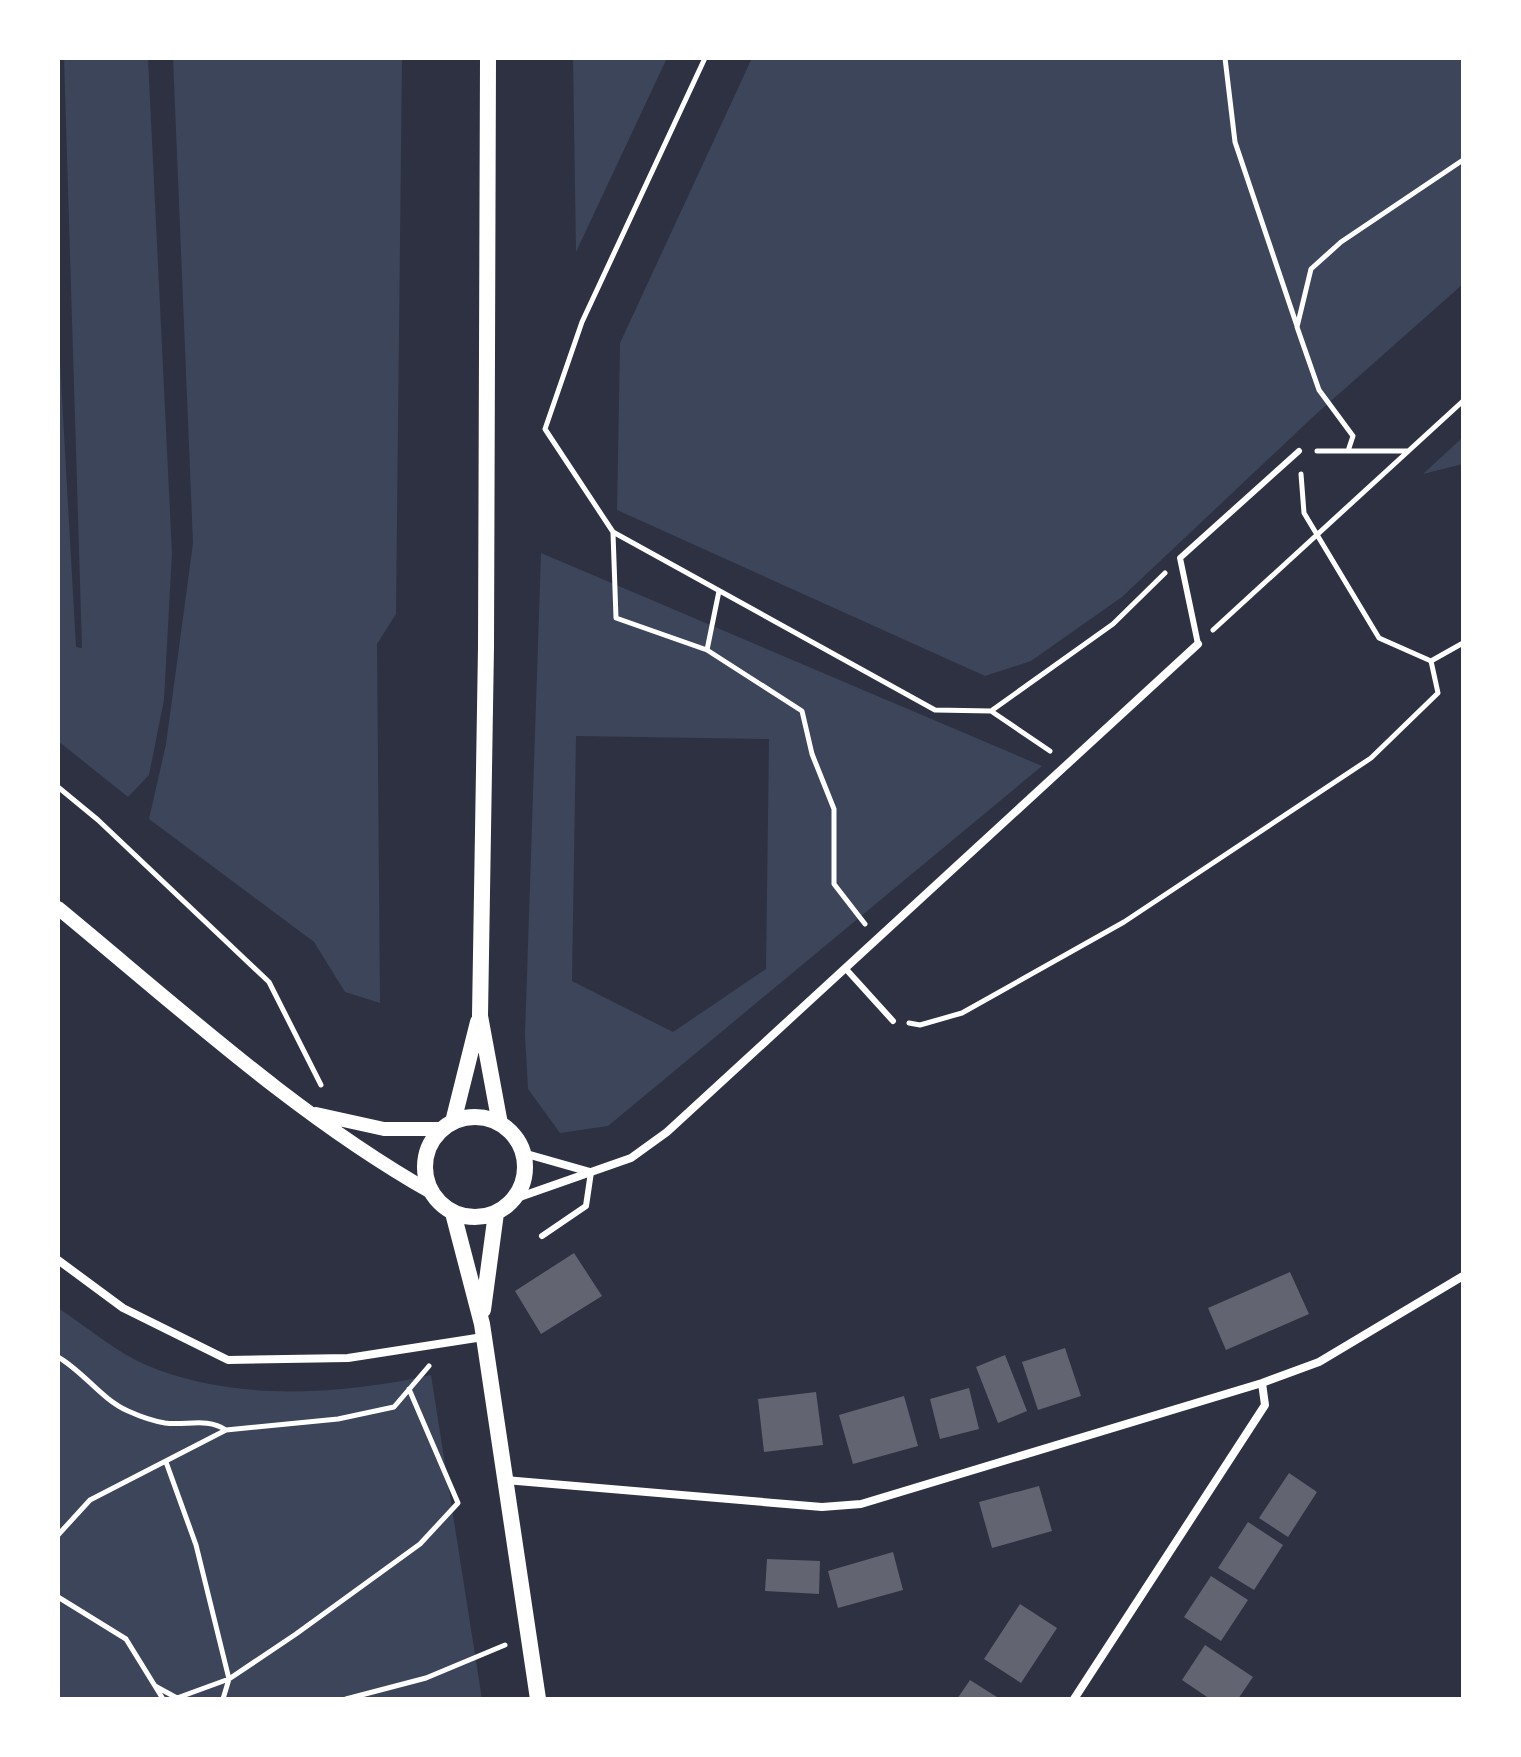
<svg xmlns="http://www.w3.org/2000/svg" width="1521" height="1757" font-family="Mulish,sans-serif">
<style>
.green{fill:#3c4559;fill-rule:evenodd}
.building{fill:#626471}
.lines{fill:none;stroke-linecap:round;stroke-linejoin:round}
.path{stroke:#fff;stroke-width:5}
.service{stroke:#fff;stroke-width:6}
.minor{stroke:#fff;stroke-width:8}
.tertiary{stroke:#fff;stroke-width:14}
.secondary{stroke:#fff;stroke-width:16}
</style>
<rect width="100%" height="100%" fill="#2d3142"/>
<!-- green -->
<path class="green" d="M64 58H148L172 553 164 700 149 775 128 797 58 741V326L76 647 82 648Z
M173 58H402L396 614 377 644 380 1003 345 992 314 942 149 819 166 744 193 543Z
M573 58H667L576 252Z
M752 58H1463V284L1314 416 1122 597 1031 661 985 676 617 510 620 343Z
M1463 437V464L1423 474Z
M541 553 1042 766 608 1126 560 1133 528 1089 525 1035ZM576 736 769 739 766 969 673 1032 572 981Z
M58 1308C86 1326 116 1352 146 1365 235 1402 339 1395 431 1375L482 1699H58Z"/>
<!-- building -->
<path class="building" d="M574 1253 602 1296 541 1334 515 1291Z
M1290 1272 1309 1314 1226 1350 1208 1308Z
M1065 1348 1081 1396 1038 1410 1022 1362Z
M1005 1355 1027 1411 998 1423 976 1367Z
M969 1388 979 1429 940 1439 930 1399Z
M816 1392 823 1445 764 1452 758 1399Z
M904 1396 918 1446 853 1464 839 1415Z
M1289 1473 1317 1492 1288 1537 1259 1518Z
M1039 1486 1052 1531 992 1548 979 1502Z
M1248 1522 1283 1545 1254 1590 1218 1568Z
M893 1552 903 1590 838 1608 828 1571Z
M767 1559 820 1561 819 1594 765 1591Z
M1211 1576 1248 1600 1221 1641 1184 1617Z
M1020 1604 1057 1628 1021 1683 984 1659Z
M1205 1645 1253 1677 1238 1699H1210L1182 1680Z
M970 1680 1000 1699H957Z"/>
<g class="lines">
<!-- path -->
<path class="path" d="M705 58 582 322 545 429 613 532 935 710 991 711 1113 624 1165 573
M1225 58 1235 142 1297 326
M1317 451H1408
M1348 451 1353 436 1319 390 1297 327 1311 269 1341 242 1463 160
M1301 474 1304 513 1379 638 1431 661 1463 643
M613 533 616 618 707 650
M719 591 707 650 802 711 812 754 834 809V884L865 924
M1213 630 1463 401
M991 711 1050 751
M58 787 98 820 269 982 321 1085
M909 1023 920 1025 962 1013 1124 922 1371 758 1438 693 1431 661
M58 1357C84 1372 101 1399 128 1411 139 1416 153 1421 165 1423 186 1426 207 1417 226 1430L338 1419 394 1407 429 1366
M166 1462 196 1545 229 1679 223 1699
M58 1535 90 1500 226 1430
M58 1597 126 1639 163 1699
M155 1686 177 1698 229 1679 296 1634 420 1544 458 1503 409 1389
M346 1699 426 1678 505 1645"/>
<!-- service -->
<path class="service" d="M1198 644 1180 558 1299 451
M845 968 893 1021
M542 1236 586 1206 591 1172"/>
<!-- minor -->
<path class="minor" d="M523 1153 590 1172
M514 1199 631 1158 667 1132 1198 644
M58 1260 123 1308 228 1360 348 1358 483 1337
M505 1480 822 1507 861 1504 1262 1383 1319 1362 1463 1276
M1074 1699 1265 1405 1262 1383"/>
<!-- tertiary -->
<path class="tertiary" d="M58 908C177 1006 298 1117 431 1192
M316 1114 384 1129H443"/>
<!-- secondary -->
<path class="secondary" d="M488 58 486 647 480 1016 500 1124
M425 1167a50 50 0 1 1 100 0a50 50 0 1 1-100 0Z
M453 1122 478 1022
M453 1213 482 1324 538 1699
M483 1310 496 1213"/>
</g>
<!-- border -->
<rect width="1521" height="1757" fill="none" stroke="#ffffff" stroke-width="120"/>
</svg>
